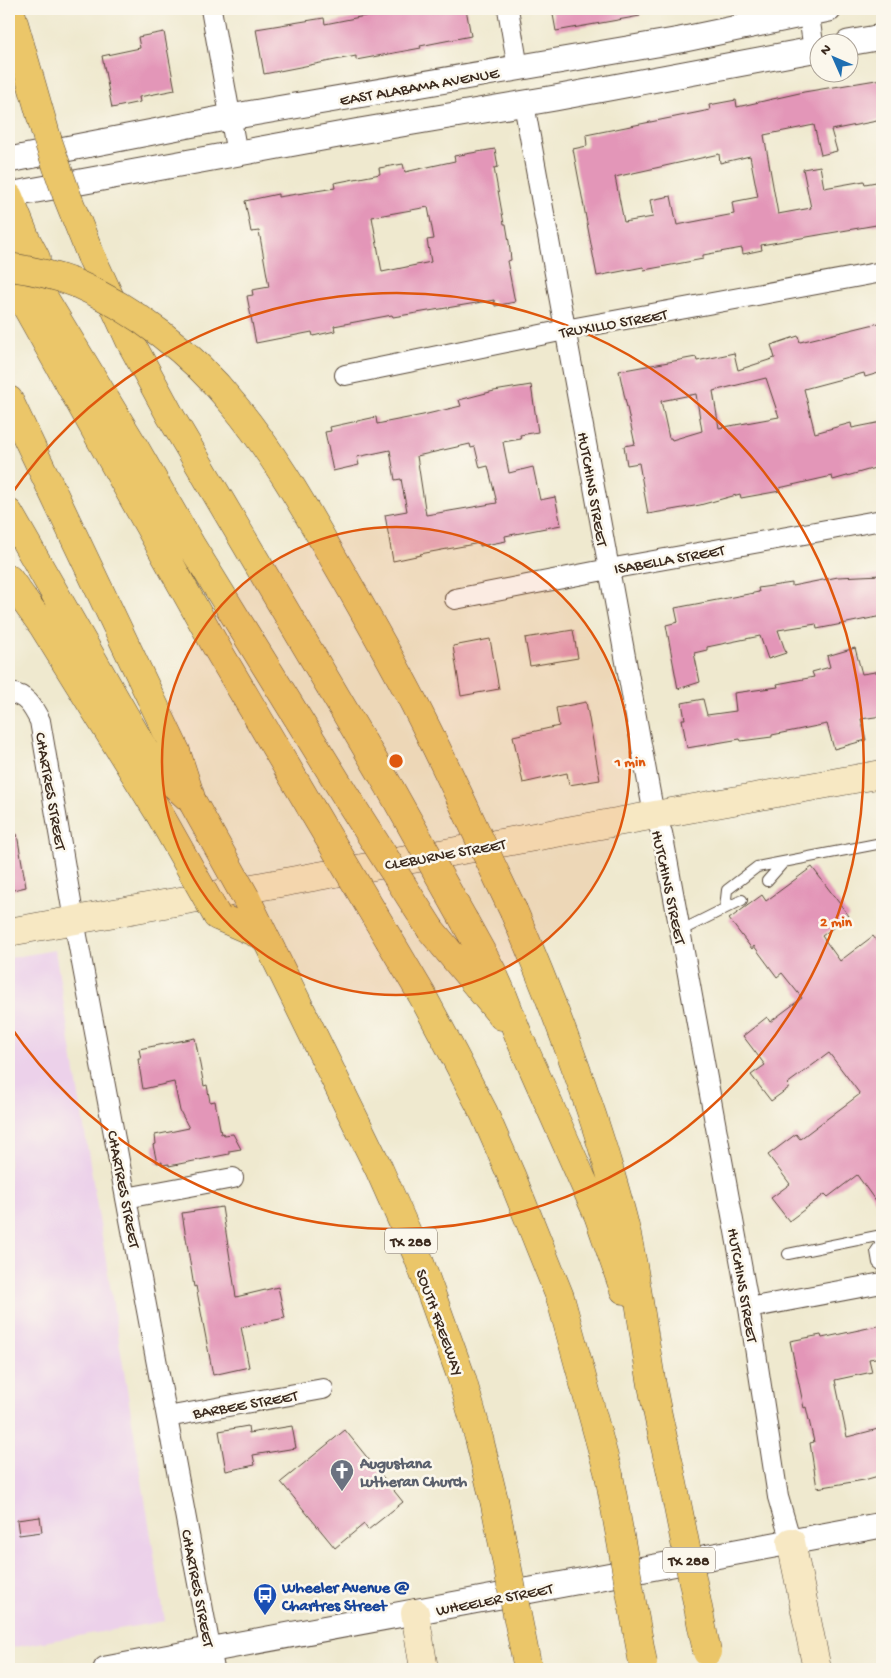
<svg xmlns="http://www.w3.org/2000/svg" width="891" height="1678" font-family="'Gochi Hand',sans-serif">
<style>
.built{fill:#ecd1ea}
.building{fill:#e396b8;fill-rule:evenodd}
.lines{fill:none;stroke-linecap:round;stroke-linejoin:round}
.service-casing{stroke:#564739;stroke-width:12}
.minor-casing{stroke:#564739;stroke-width:22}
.tertiary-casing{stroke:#564739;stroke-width:27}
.secondary-casing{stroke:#564739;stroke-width:29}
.motorway-casing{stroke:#564739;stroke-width:29}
.service{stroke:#fff;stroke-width:10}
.minor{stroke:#fff;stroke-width:20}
.tertiary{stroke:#fff;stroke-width:25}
.secondary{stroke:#f7e8c3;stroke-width:28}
.motorway{stroke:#ebc669;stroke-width:28}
.motorway-bridge-casing{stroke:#564739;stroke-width:29;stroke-linecap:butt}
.motorway-bridge{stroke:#ebc669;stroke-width:28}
.ring{fill:none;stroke:#df570d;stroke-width:2.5}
.labels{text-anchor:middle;stroke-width:5;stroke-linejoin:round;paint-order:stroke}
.shield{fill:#fbf7ec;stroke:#75685c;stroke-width:1}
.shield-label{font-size:15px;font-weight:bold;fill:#3b2a1e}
.street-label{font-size:16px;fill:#3b2a1e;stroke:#fbf7ec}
.worship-label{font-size:16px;font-weight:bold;fill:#5b616d;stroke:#fbf7ec;text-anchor:start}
.transit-label{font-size:16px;font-weight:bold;fill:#164399;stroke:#fbf7ec;text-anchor:start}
.centre{fill:#df570d;stroke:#fbf7ec;stroke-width:2.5}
.ring-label{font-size:15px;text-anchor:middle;font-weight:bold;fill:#df570d;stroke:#fbf7ec;stroke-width:5;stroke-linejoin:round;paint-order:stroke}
</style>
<rect width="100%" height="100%" fill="#fbf7ec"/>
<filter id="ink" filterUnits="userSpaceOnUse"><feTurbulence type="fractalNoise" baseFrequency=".02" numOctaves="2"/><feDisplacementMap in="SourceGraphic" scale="10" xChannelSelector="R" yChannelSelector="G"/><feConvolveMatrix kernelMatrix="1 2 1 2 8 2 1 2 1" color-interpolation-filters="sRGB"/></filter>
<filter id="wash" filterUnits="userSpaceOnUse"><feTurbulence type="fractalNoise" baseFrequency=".0096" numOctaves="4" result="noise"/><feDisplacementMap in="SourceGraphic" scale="20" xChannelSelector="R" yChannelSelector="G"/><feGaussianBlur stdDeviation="1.12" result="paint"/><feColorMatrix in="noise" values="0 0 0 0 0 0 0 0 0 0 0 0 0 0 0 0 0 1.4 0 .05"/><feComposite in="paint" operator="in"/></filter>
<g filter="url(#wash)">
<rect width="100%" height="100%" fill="#efe9cf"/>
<!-- built -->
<path class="built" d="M55 950 165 1621 9 1648V958Z"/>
<g id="blocks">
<!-- building -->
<path class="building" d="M384 9H466L471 36 420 46 421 48 356 60V56L264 74 256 29 324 18 325 24 385 12Z
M552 9H639L640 16 556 31Z
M164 32 175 90 139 97 140 102 112 108 102 56 140 48 138 37Z
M882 79V120L831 130 837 151 821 155 814 125 764 135 778 214 811 208 803 169 820 166 824 188 864 181 865 184 882 181V224L761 245 762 250 743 254 742 248 703 255V259L666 266 644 270 643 267 597 276 573 149 587 146 586 135 710 110 709 105 736 100 737 107 804 92ZM719 154 720 163 750 156 758 197 732 202 734 214 677 225 671 196 650 200 653 217 624 222 615 177Z
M495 149 498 167 494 168 504 224H506L509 242 511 260 507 261 515 302 495 306 494 300 393 317 392 315 334 326 335 331 313 336 312 332 256 343 247 296 253 295 252 290 269 287 259 231 251 232 245 201 278 194V197L335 188 334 183 380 174 379 168 403 164 405 172 455 161 454 156ZM428 207 434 239 427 240 431 262 382 272 372 217Z
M879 323 882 335V372L865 377 864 373 804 389 815 433 851 423 852 428 882 422V466L833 480 832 476 779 488 780 491 741 498 740 494 700 505 648 514 639 463 627 465 624 446 635 444 619 371 696 357 697 361 734 353 738 370 775 358 771 345 798 336 800 342ZM766 378 779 417 719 428 713 391ZM696 394 702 431 672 440 671 438H669L661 401Z
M531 385 538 432 520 435 521 439 503 442 509 473 533 467 540 500 555 497 561 525 505 536 506 541 480 546V543L420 554 421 555 393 561 385 515 407 511 401 479 395 480 390 450 357 457 359 465 333 471 325 432 331 431 330 427 376 417 377 424 423 415 461 406 459 400 494 391ZM470 444 471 448 475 447 480 468 488 466 497 503 426 515 417 456Z
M882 575V616L817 629 816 624 778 630 786 653 768 659 760 636 707 647V650L694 653 700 682 678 689 666 625 678 622 675 608 759 592 758 588 792 583V586L838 577Z
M573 630 578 658 530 666 525 638Z
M490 639 499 689 461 696 453 646Z
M855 648 862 674 882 671V716L861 719 866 740 834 749 827 724 772 735V737L741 741 740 739 687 748 682 719H685L682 703 703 699 707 715 736 711 734 693 778 687 777 684 814 677 812 672 830 667 827 656Z
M586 702 600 780 569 785 567 773 523 783 513 736 559 726 556 708Z
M17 834 26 887 9 891V835Z
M812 867 849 916 822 936 840 961 873 936 882 948V1210L857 1175 828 1197 825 1194 789 1221 771 1198 790 1184 768 1155 796 1134 800 1139 860 1094 829 1053 787 1084 790 1087 771 1101 751 1075 765 1065 743 1036 767 1017 770 1022 802 998 782 973 777 977 754 946 752 949 729 919 762 895 766 901Z
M195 1038 204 1086 207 1085 210 1102 215 1101 221 1134 223 1133 224 1135 233 1134 241 1149 229 1151V1154L169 1166V1164L162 1165V1162L157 1163 153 1145 156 1144 155 1135 189 1128 180 1111 174 1082 143 1089 138 1059H141L139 1049Z
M222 1207 236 1297 278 1287 285 1318 241 1327 249 1367 213 1375 196 1286 194 1287 182 1213Z
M882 1325V1357L869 1359 872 1372 835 1380 847 1437 882 1428V1475L864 1480 817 1488 810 1443 814 1442 806 1407 804 1408 790 1341 821 1335 822 1338Z
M248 1426 249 1433 292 1426 296 1448 253 1455 255 1465 226 1471 219 1431Z
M345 1430 403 1502 368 1530 364 1524 335 1548 281 1482Z
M40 1517 42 1532 19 1535 17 1520Z"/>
</g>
</g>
<g filter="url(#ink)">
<use href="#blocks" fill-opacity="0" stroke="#564739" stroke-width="1"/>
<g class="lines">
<!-- service casing -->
<g class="service-casing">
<path id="service" d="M767 881 783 863
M725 908 727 890 757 867 882 843
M680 931 742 900
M882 1245 881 1244 876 1251 878 1263 882 1266
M788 1254 877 1236 881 1244 882 1243"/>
</g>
<!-- minor casing -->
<g class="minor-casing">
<path id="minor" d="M211 9 237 154
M508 9 518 68
M808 9 814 50
M524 104 654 815 662 833 664 843 749 1308 778 1497 791 1542
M345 375 565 330 882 272
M455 599 609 569 882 520
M9 693C26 694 33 707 40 721L74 920 214 1669
M126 1198 233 1178
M749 1308 882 1283
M167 1417 323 1389"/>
</g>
<!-- tertiary casing -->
<g class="tertiary-casing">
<path id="tertiary" d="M848 43 882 37
M9 160 230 117 680 40 829 9
M9 195 360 131 555 98 818 49
M106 1669 882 1525"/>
</g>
<!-- secondary casing -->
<g class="secondary-casing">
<path id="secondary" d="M9 932 882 774
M791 1542 817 1669
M415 1613 424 1669"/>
</g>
<!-- motorway casing -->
<g class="motorway-casing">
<path id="motorway" d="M10 9 47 138
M9 197 26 239 36 258
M9 240 135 448 191 545 347 798
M91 256 130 341 171 417 390 788
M9 273 18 292 218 650 311 808
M9 400 176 751 192 801
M9 513 153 765 191 800
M9 579 43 626 159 813
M246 898 379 1169 418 1257 462 1379 479 1438 494 1500
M514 912C547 989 578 1068 603 1149 612 1179 622 1210 628 1240 638 1286 643 1332 651 1379 656 1409 663 1438 670 1468
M217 916 265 937
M465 922 492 971 504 998 520 1039 598 1215 624 1290
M431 930 502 1016
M390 941 422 995 454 1055 484 1113 511 1175 560 1297 609 1475"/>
</g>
<!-- service -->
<use href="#service" class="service"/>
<!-- minor -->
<use href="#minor" class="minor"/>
<!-- tertiary -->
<use href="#tertiary" class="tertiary"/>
<!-- secondary -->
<use href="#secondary" class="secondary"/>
<!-- motorway -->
<use href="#motorway" class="motorway"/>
<!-- motorway-bridge casing -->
<g class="motorway-bridge-casing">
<path id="motorway-bridge" d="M47 138 67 196 91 256
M9 267C31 270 54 275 75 283 135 309 192 353 233 404 278 458 311 520 346 580 371 624 397 669 420 715 453 780 482 846 514 912
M390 788 465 922
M347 798 431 930
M192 801 246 898
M311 808 390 941
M159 813 217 916
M670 1468 707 1652
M609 1475 643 1663
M494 1500 528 1669"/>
</g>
<!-- motorway-bridge -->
<use href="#motorway-bridge" class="motorway-bridge"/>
</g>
</g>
<!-- distance rings -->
<circle cx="396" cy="761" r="234" fill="#df570d" fill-opacity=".12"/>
<g class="ring">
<circle cx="396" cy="761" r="234"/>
<path d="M10 496A468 468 0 1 1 10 1026"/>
</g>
<!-- icons -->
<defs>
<g id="church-pin" transform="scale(1.25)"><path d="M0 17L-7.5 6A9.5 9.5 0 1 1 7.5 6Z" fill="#6b7280" stroke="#fbf7ec"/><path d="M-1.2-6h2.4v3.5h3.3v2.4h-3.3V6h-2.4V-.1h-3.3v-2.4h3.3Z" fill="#fff"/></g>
<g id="bus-pin" transform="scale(1.25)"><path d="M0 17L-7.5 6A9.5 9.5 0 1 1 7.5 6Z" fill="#1a4fb4" stroke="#fbf7ec"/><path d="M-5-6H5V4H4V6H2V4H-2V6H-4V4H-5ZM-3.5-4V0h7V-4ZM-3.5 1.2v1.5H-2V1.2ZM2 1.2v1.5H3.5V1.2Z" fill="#fff"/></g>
</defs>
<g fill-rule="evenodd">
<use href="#church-pin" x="342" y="1471"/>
<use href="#bus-pin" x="265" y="1595"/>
</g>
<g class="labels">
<!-- shield labels -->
<g class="shield">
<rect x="385" y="1228.5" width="52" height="25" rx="4"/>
<rect x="663" y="1547.5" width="52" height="25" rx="4"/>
</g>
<g class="shield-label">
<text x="411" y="1246">TX 288</text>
<text x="689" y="1565">TX 288</text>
</g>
<!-- street labels -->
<g class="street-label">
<text transform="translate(419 85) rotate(-10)" y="6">EAST ALABAMA AVENUE</text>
<text transform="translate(613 322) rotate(-10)" y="6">TRUXILLO STREET</text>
<text transform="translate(594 489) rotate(80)" y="6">HUTCHINS STREET</text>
<text transform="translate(669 558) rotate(-10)" y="6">ISABELLA STREET</text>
<text transform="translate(52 791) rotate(80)" y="6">CHARTRES STREET</text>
<text transform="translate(445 853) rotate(-10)" y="6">CLEBURNE STREET</text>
<text transform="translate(670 887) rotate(78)" y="6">HUTCHINS STREET</text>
<text transform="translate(125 1189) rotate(79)" y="6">CHARTRES STREET</text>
<text transform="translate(744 1285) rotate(80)" y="6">HUTCHINS STREET</text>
<text transform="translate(441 1322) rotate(70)" y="6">SOUTH FREEWAY</text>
<text transform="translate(245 1403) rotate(-10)" y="6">BARBEE STREET</text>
<text transform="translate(199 1588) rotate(79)" y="6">CHARTRES STREET</text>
<text transform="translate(494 1598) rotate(-11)" y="6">WHEELER STREET</text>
</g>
<!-- worship labels -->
<g class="worship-label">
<text x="360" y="1468">Augustana<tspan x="360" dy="18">Lutheran Church</tspan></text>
</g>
<!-- transit labels -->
<g class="transit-label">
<text x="282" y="1592">Wheeler Avenue @<tspan x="282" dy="18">Chartres Street</tspan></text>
</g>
</g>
<circle cx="396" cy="761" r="8" class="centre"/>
<g class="ring-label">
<text x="630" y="766">1 min</text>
<text x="836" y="926">2 min</text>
</g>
<!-- margin -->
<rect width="891" height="1678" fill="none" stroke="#fbf7ec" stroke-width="30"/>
<!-- north arrow -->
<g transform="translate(834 58) rotate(315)"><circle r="24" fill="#fbf7ec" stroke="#aea59a"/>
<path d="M0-4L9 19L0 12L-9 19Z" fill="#1f6fb2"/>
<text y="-8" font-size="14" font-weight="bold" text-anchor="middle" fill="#3b2a1e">N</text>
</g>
</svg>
